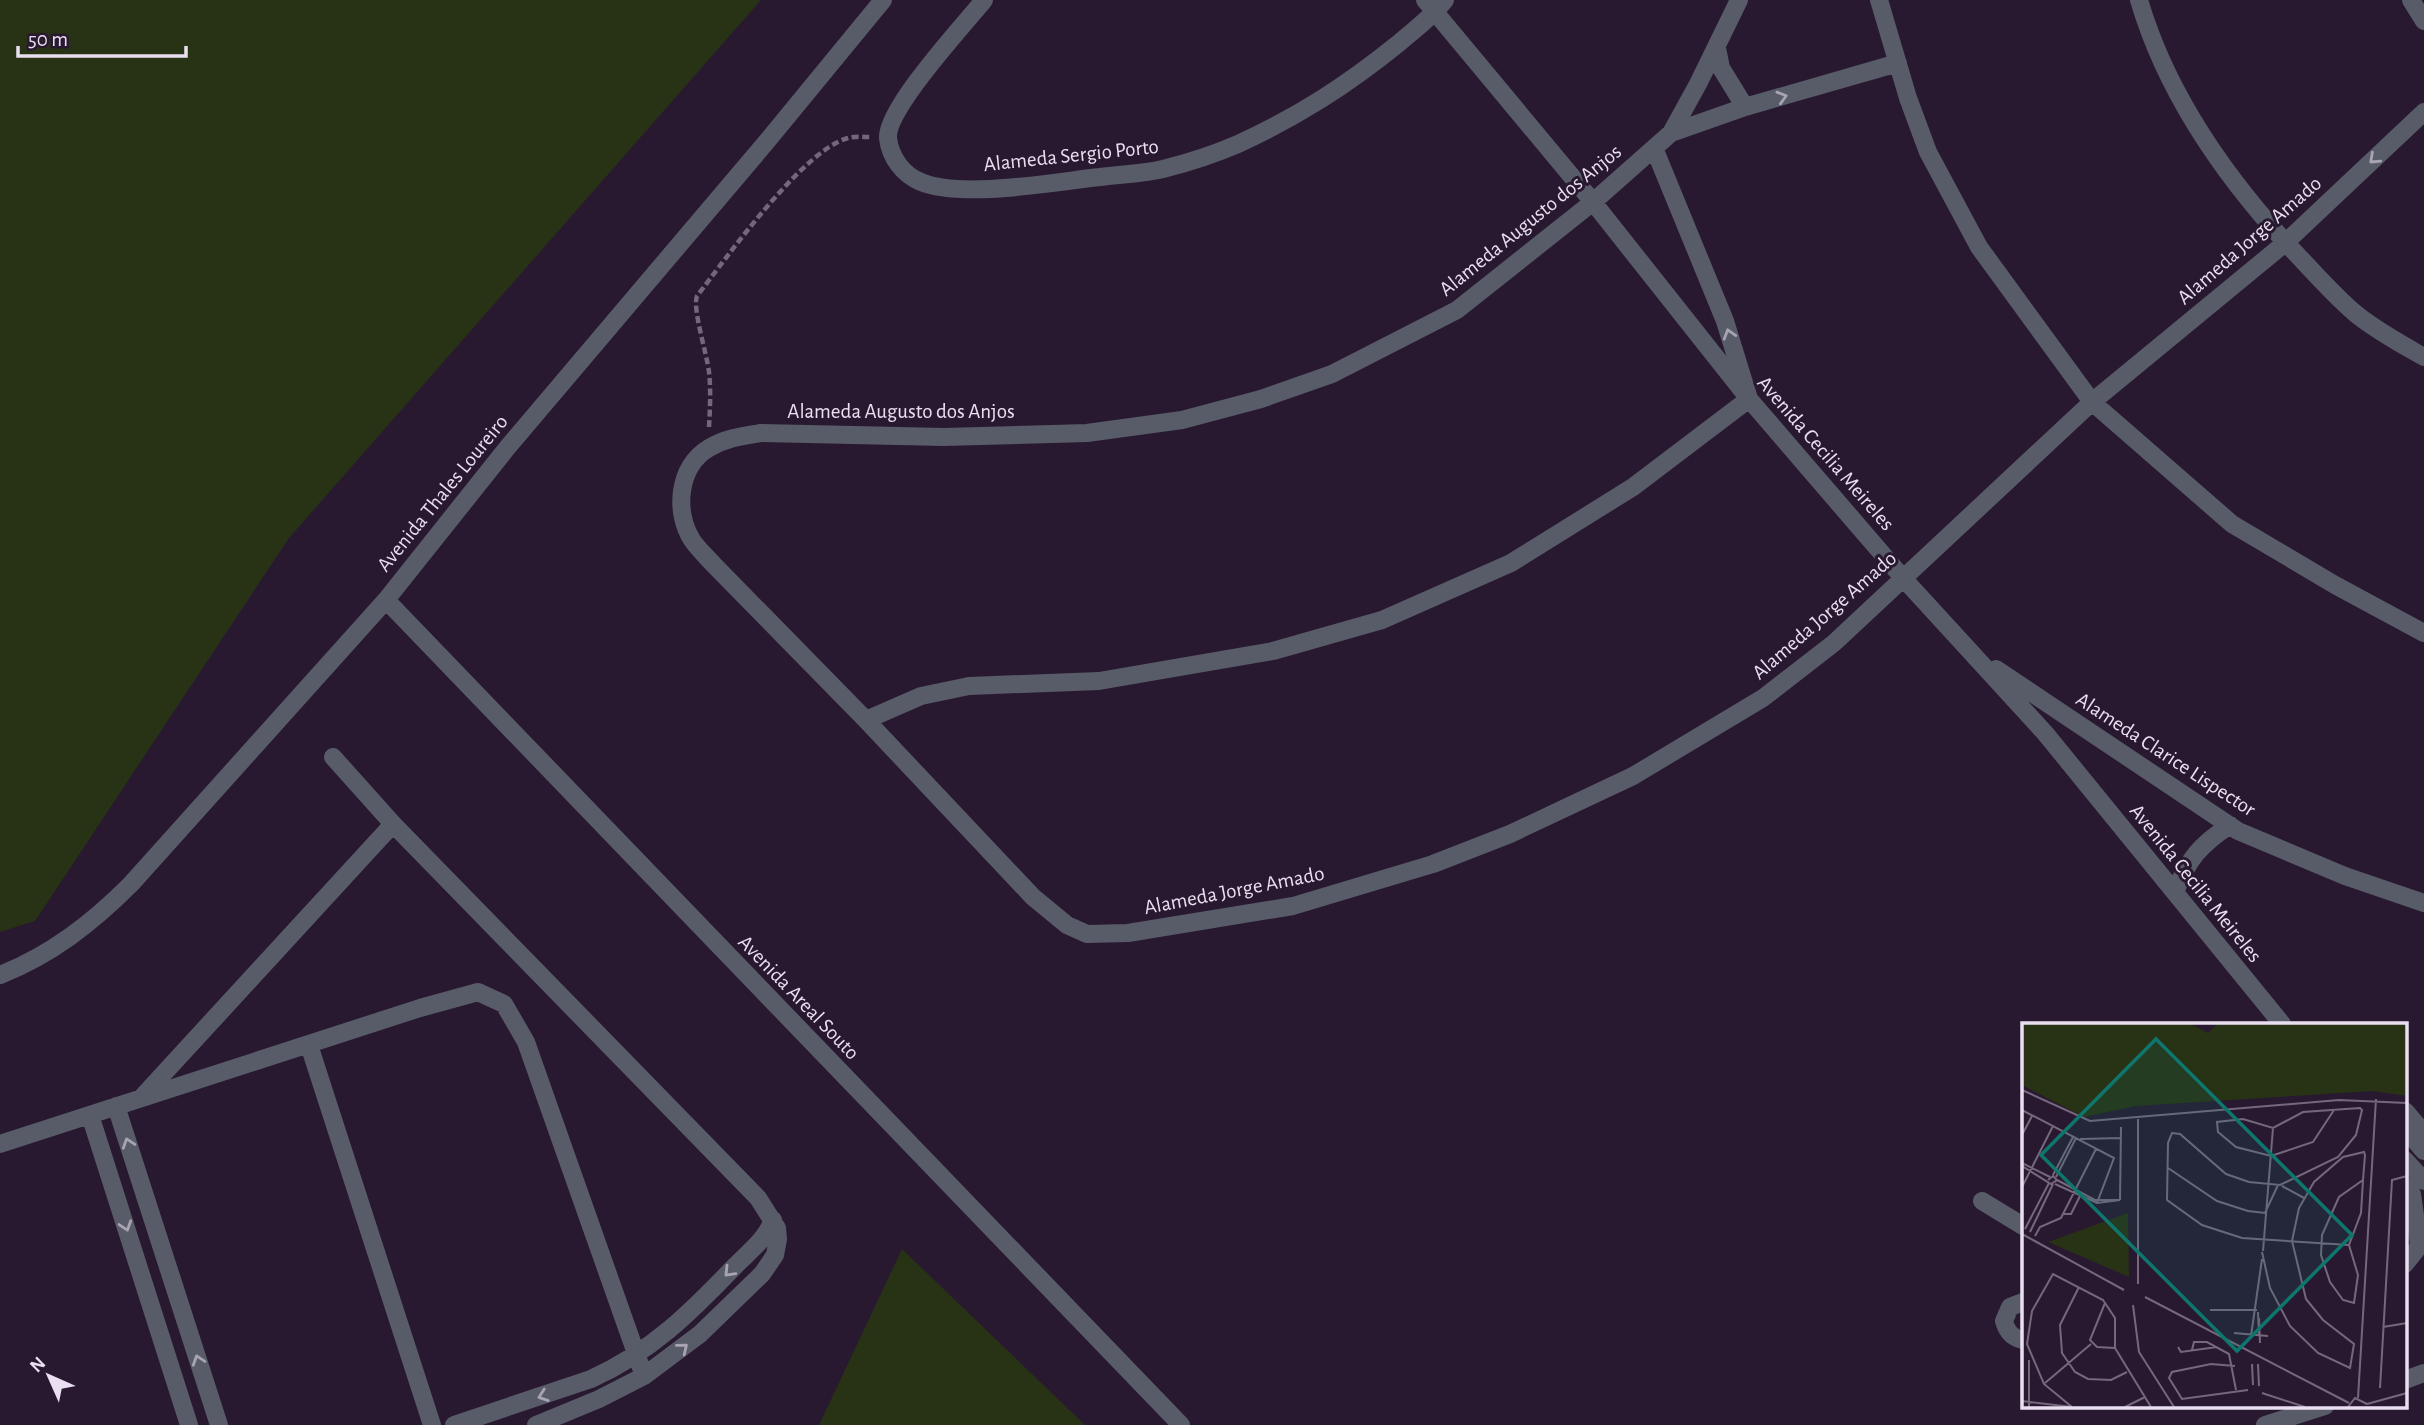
<svg xmlns="http://www.w3.org/2000/svg" width="2424" height="1425" font-family="'Alegreya Sans',sans-serif">
<style>
.green{fill:#283215}
.lines{fill:none;stroke-linecap:round;stroke-linejoin:round}
.path{stroke:#74677c;stroke-width:4.5;stroke-dasharray:7 3.5;stroke-linecap:butt}
.minor{stroke:#585c69;stroke-width:18}
.oneway{stroke:#a8a4b3}
.labels{text-anchor:middle;stroke-width:6;stroke-linejoin:round;paint-order:stroke}
.street-label{font-size:21px;fill:#e9dff0;stroke:#281931}
.inset-road{fill:none;stroke:#75687d;stroke-width:2}
.view{fill:#0f766e;fill-opacity:0.15;stroke:#0f766e;stroke-width:3.5}
.inset-edge{fill:none;stroke:#e9dff0;stroke-width:3.5}
</style>
<rect width="100%" height="100%" fill="#281931"/>
<!-- green -->
<path class="green" d="M0 0H761L289 538 35 921 0 932Z
M902 1249 1085 1425H819Z"/>
<g class="lines">
<!-- path -->
<path class="path" d="M709 427C710 409 711 390 709 372 707 354 692 308 697 296 727 257 803 150 848 138 854 136 863 137 870 137"/>
<!-- minor -->
<path class="minor" d="M984 0C963 26 886 109 888 138 890 157 903 175 921 182 962 199 1054 182 1100 177 1120 174 1143 174 1163 169 1187 163 1215 154 1238 144 1299 116 1347 85 1399 43 1415 29 1432 17 1445 0
M1425 0 1593 202 1749 399 1903 578 2045 733 2282 1024
M1739 0 1698 84 1671 133 1593 202 1457 310 1332 374 1261 399 1182 420 1087 433 944 437 761 433C742 436 726 438 709 448 678 466 674 512 692 540 698 549 707 557 714 565L866 720 1033 897 1067 925 1087 934 1128 933 1293 906 1433 864 1510 834 1633 776 1763 698 1834 643 2092 402 2285 243 2424 112
M1879 0 1908 98 1928 152 1979 247 2092 402 2232 524 2335 585 2424 633
M2139 0C2168 99 2232 187 2303 261 2320 279 2337 298 2356 314 2377 331 2401 344 2424 357
M2411 0 2424 21
M1717 48 1721 68 1745 107
M1671 133 1745 107 1898 63
M386 600 1181 1425
M1996 669 2238 831 2345 876 2424 903
M866 720 921 696 969 686 1099 681 1273 651 1382 620 1511 563 1633 487 1749 399 1725 321 1654 148
M333 757 393 824 758 1198 777 1228 778 1239 775 1255 762 1274 700 1334 644 1376 599 1399 536 1425
M2175 892C2188 859 2200 845 2230 825
M0 975C51 955 92 923 131 884L386 600 507 448 768 140 883 0
M309 1045 432 1425
M143 1096 393 824
M116 1106 219 1425
M2405 1111 2424 1133
M90 1115 189 1425
M2405 1129 2424 1151
M0 1144 420 1008 478 992 504 1004 526 1042 644 1376
M2405 1160 2424 1181
M2405 1186 2412 1194 2419 1245
M1982 1201 2023 1226
M2405 1264 2424 1240
M2023 1302 2010 1307 2004 1321C2007 1332 2012 1338 2023 1340
M2405 1380 2424 1373
M454 1425 591 1379C651 1352 690 1313 735 1266 749 1252 766 1239 773 1220
M2265 1425 2325 1406"/>
</g>
<!-- one-way arrows -->
<defs><path id="oneway-chevron" d="M-2-3.5L2.5 0L-2 3.5" fill="none" stroke-width="1.6" stroke-linecap="round" stroke-linejoin="round" transform="scale(1.75)"/></defs>
<g class="oneway">
<use href="#oneway-chevron" transform="translate(1782 97) rotate(-16)"/>
<use href="#oneway-chevron" transform="translate(2374 159) rotate(137)"/>
<use href="#oneway-chevron" transform="translate(1729 334) rotate(-107)"/>
<use href="#oneway-chevron" transform="translate(128 1143) rotate(-108)"/>
<use href="#oneway-chevron" transform="translate(126 1226) rotate(72)"/>
<use href="#oneway-chevron" transform="translate(729 1272) rotate(134)"/>
<use href="#oneway-chevron" transform="translate(683 1348) rotate(-39)"/>
<use href="#oneway-chevron" transform="translate(198 1360) rotate(-108)"/>
<use href="#oneway-chevron" transform="translate(543 1396) rotate(161)"/>
</g>
<g class="labels">
<!-- street labels -->
<g class="street-label">
<text transform="translate(1071 155) rotate(-6)" y="7">Alameda Sergio Porto</text>
<text transform="translate(1530 220) rotate(-39)" y="7">Alameda Augusto dos Anjos</text>
<text transform="translate(2249 240) rotate(-41)" y="7">Alameda Jorge Amado</text>
<text x="901" y="418">Alameda Augusto dos Anjos</text>
<text transform="translate(1826 453) rotate(49)" y="7">Avenida Cecilia Meireles</text>
<text transform="translate(442 493) rotate(-51)" y="7">Avenida Thales Loureiro</text>
<text transform="translate(1824 615) rotate(-41)" y="7">Alameda Jorge Amado</text>
<text transform="translate(2166 754) rotate(33)" y="7">Alameda Clarice Lispector</text>
<text transform="translate(2196 883) rotate(51)" y="7">Avenida Cecilia Meireles</text>
<text transform="translate(1234 890) rotate(-11)" y="7">Alameda Jorge Amado</text>
<text transform="translate(799 997) rotate(46)" y="7">Avenida Areal Souto</text>
</g>
</g>
<!-- overview -->
<g transform="translate(2022 1023)">
<rect width="385" height="385" fill="#281931"/>
<path d="M0 1H169L186 10 195 1H385V73L351 68 114 83 62 94 0 62ZM106 190 107 254 26 219Z" fill="#283215"/>
<path class="inset-road" d="M0 67 68 98 317 77 385 80M0 87 92 135 75 180M312 87 291 119 249 133 214 124 196 109 195 99 221 96 251 105 281 89 338 85 340 87 334 112 316 134 258 162 227 159 204 151 158 111 150 110 146 120 145 177 180 202 220 215 327 222M0 112 10 93M58 116 99 115M0 140 28 154M0 143 29 161 35 157 31 153 26 157M146 145 195 178 226 188 243 190 256 162M31 152 51 114M34 154 54 115M35 157 73 177H98M33 161 75 180 98 177M260 163 282 175M0 164 31 103M98 177 99 104M41 191H49L58 173M3 206 27 160M8 209 31 161M0 211 102 267M13 213 18 204 39 195 74 126M241 228 251 105M240 229 248 265 268 303 296 330 328 345 332 321 301 297 284 276 270 218 277 185 292 159 321 134 342 129 343 132 341 157 339 190 327 222 336 252 332 280 321 277 308 259 299 232 300 212 317 174 341 157M116 261V96M57 264 38 302 40 330 53 349 66 356 89 357 105 349M123 274 327 380M83 280 68 317 75 324 93 325M111 282 117 329 152 384M193 287H188H235M236 289 237 312M237 295 238 320M361 304 385 300M212 310 246 313M229 313 240 236M156 324 159 329 195 324M170 327 172 319H185L207 331 214 367M7 337V384M230 341 231 362M236 341 237 363M213 343 189 341 150 349 147 355 160 376 226 367M23 360 69 321M358 365 370 157 385 153M240 370 283 384M336 375 354 76M0 378 50 384M345 381 385 370M50 384 22 361 5 321 10 288 31 251 81 277 93 295V325L129 384M103 384 123 374M326 384 333 375 345 381"/>
<path class="view" d="M134 16 330 212 215 328 19 132Z"/>
<rect width="385" height="385" class="inset-edge"/>
</g>
<!-- north arrow -->
<g transform="translate(49 1376) rotate(315)" stroke="#281931" stroke-width="5" paint-order="stroke">
<path d="M0-5L12 26L0 18L-12 26Z" fill="#e9dff0"/>
<text y="-10" font-size="19" font-weight="bold" text-anchor="middle" fill="#e9dff0">N</text>
</g>
<!-- scale -->
<path d="M18 46v10h168v-10" fill="none" stroke="#e9dff0" stroke-width="3.5"/>
<text x="28" y="46" font-size="21" fill="#e9dff0" stroke="#281931" stroke-width="5" paint-order="stroke">50 m</text>
</svg>
